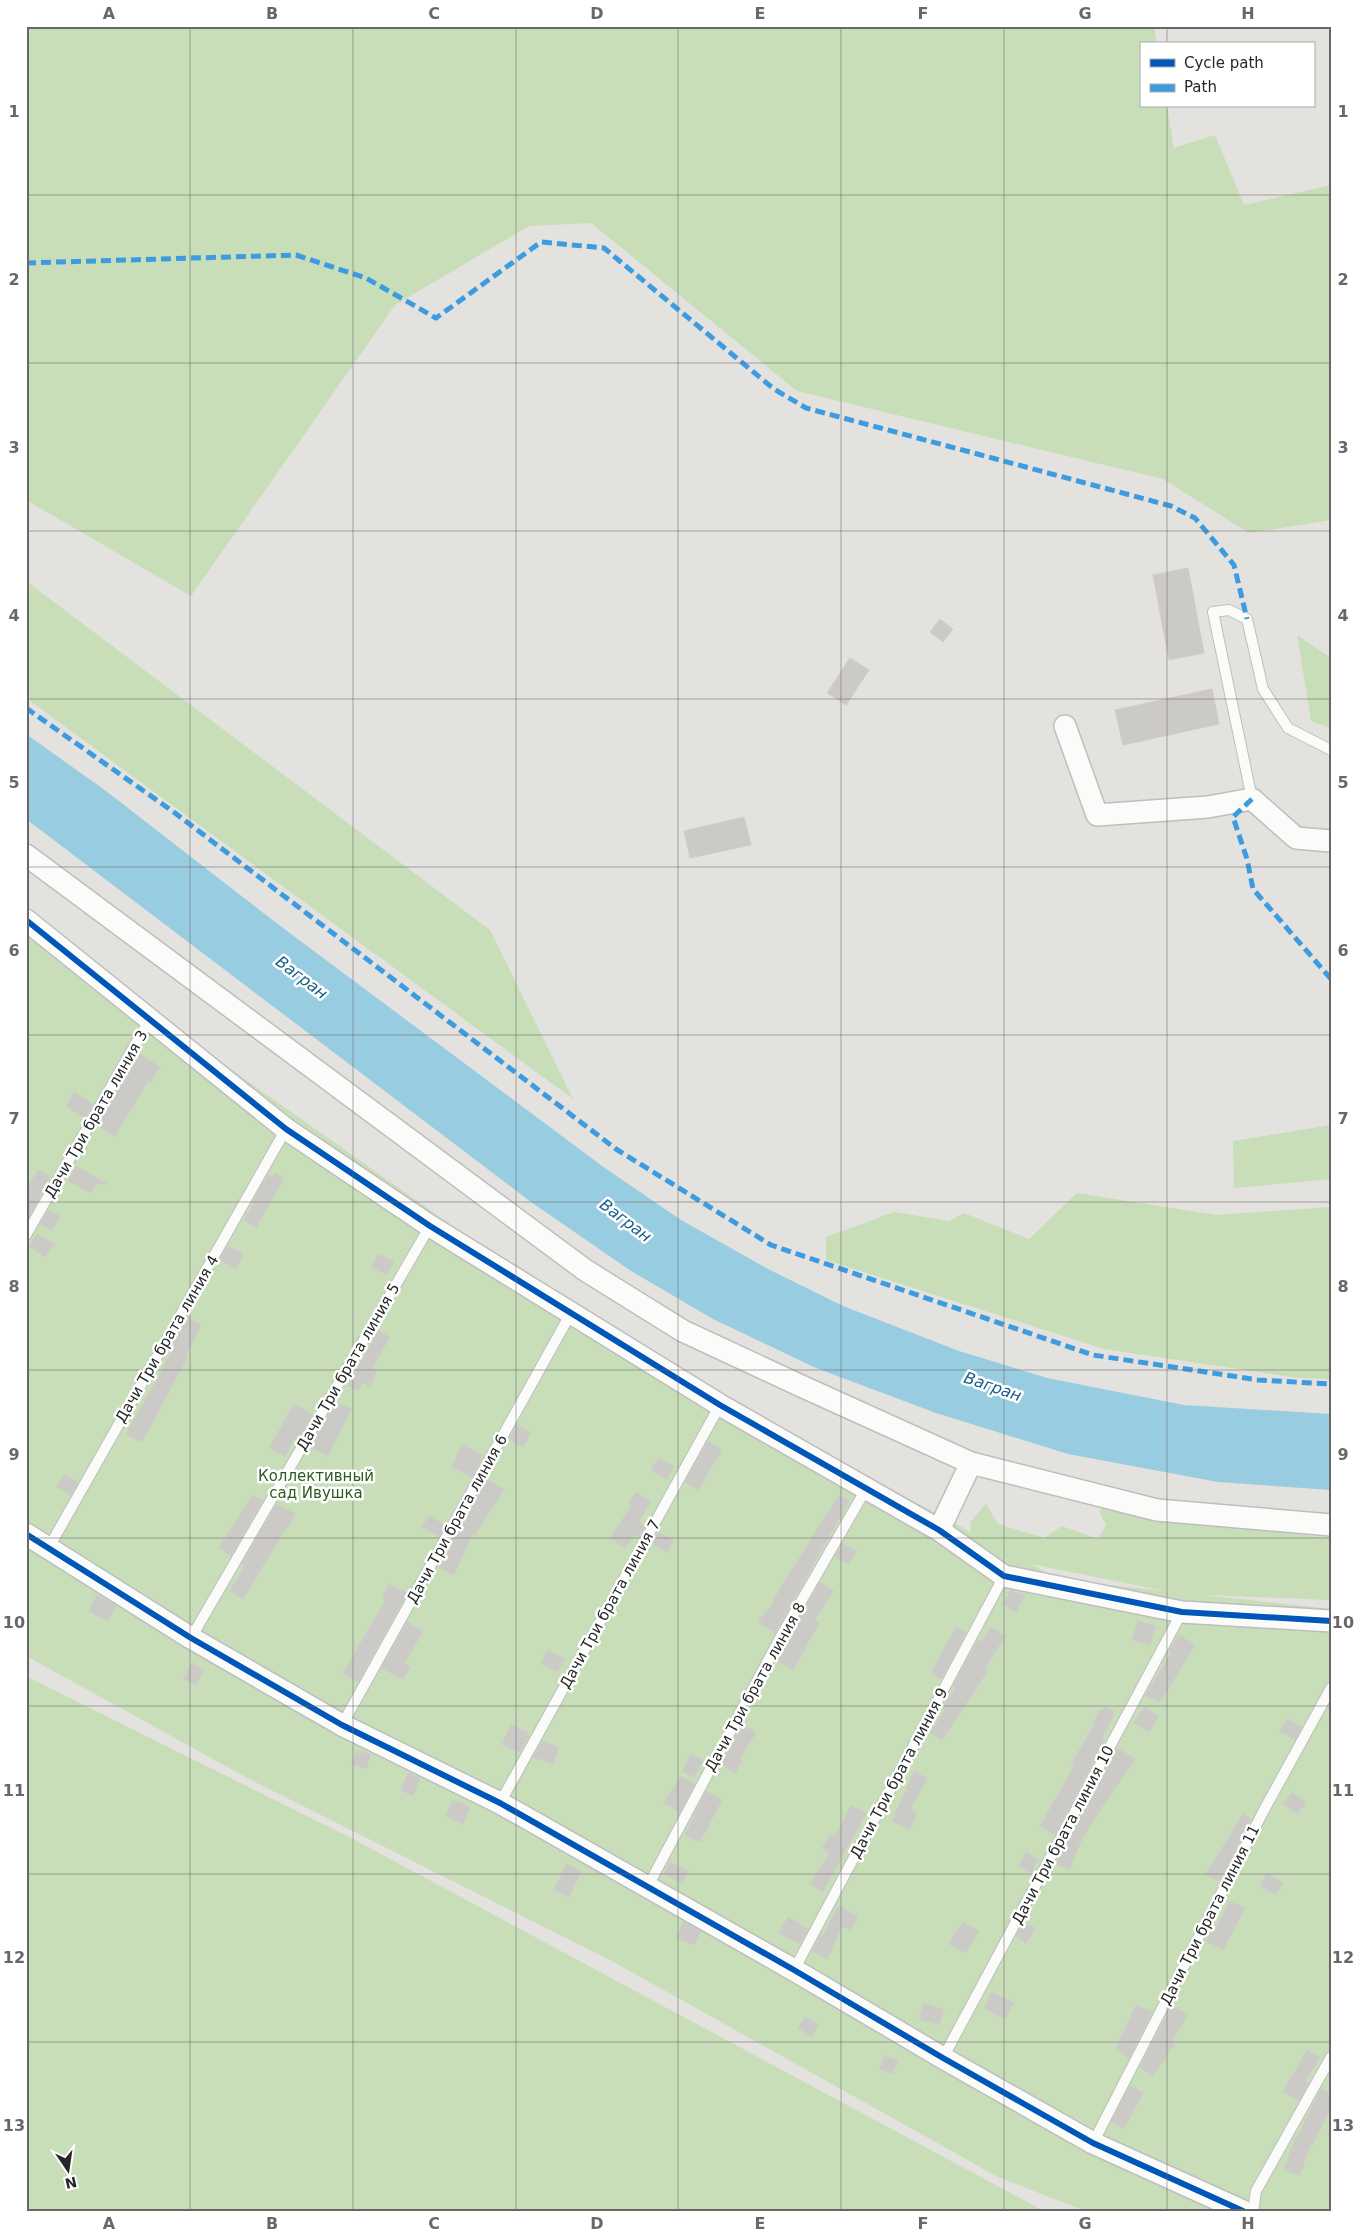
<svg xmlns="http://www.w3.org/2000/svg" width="1357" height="2237" font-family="'DejaVu Sans',sans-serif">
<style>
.green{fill:#c7deb9;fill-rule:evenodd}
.water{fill:#98cce0}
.building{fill:#cccac7;stroke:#cfcdca}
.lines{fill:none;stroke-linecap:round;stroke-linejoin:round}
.service-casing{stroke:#bebebf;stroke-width:12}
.minor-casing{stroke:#bebebf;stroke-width:24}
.service{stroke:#fbfbfa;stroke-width:10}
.minor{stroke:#fbfbfa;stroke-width:21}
.quiet{stroke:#3d9ce0;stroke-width:5;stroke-dasharray:10 5;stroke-linecap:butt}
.cycleway-casing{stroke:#fff;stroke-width:9}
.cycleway{stroke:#0057b8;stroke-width:6}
.grid{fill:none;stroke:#696867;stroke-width:1;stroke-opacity:0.55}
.labels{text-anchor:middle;stroke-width:5;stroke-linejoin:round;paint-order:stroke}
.street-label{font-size:15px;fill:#272727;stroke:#fff}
.park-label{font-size:15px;fill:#2b5b20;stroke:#fff}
.water-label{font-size:16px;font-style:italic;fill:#1a5f88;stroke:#fff}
.neatline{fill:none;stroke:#696867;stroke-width:2}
.grid-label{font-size:16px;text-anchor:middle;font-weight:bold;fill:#696867}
</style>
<rect width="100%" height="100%" fill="#e4e2de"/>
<!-- green -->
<path class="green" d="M26 26H1154L1157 44H1141V106H1167L1174 148 1215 135 1244 205 1331 185V520L1249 533 1163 479 797 391 591 223 529 226 395 305 191 596 26 500Z
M26 581 490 930 573 1099 26 698Z
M1297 635 1331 658V728L1311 721Z
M26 908 154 1015 532 1282 736 1406 971 1532 970 1523 986 1503 998 1524 1044 1538 1062 1526 1098 1539 1106 1525 1099 1511 1107 1504 1198 1523 1331 1538V1600L1203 1595 1331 1609V2211H1085L998 2177 610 1960 253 1781 26 1656ZM1031 1564 1165 1591H1166L1059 1580Z
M1331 1125V1179L1234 1188 1233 1141Z
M1077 1193 1216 1215 1331 1207V1379L1298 1378 1104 1349 826 1260V1237L894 1212 949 1221 964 1213 1029 1239Z
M26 1676 353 1839 1044 2211H26Z"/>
<!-- water -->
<path class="water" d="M26 734 106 791 275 922 602 1166 681 1220 770 1270 843 1306 959 1351 1047 1378 1184 1405 1331 1414V1490L1218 1482 1068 1454 936 1413 816 1368 713 1319 631 1271 531 1202 26 819Z"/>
<!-- building -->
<path class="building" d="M1188 568 1204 653 1169 660 1153 575Z
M940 619 953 629 943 642 930 632Z
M850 658 869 670 846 705 827 693Z
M1212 689 1219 724 1123 745 1115 710Z
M744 817 751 845 690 858 684 831Z
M140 1054 160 1067 150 1083 148 1081 115 1136 97 1125Z
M74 1092 93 1104 85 1118 66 1106Z
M76 1166 86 1172 108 1184H96L91 1193 68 1181Z
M38 1170 50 1176 29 1217H26V1190Z
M275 1173 284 1178 256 1228 244 1220 254 1204 252 1203 268 1175 272 1177Z
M48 1210 60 1216 52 1230 40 1224Z
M37 1234 54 1244 45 1257 29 1246Z
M227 1246 243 1254 236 1268 220 1260Z
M378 1254 394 1262 387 1275 371 1267Z
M187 1317 201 1325 185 1357 187 1358 142 1442 126 1434 156 1381 175 1345 173 1343Z
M378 1330 390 1337 372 1368 377 1371 370 1386 363 1383 358 1391 348 1386Z
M336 1402 351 1409 328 1456 310 1447Z
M294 1404 313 1415 297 1441 294 1439 285 1456 269 1448Z
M517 1425 531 1433 523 1447 509 1439Z
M708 1441 722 1450 698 1490 685 1482Z
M462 1445 483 1455 472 1477 452 1467Z
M658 1458 674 1466 667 1479 651 1470Z
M64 1475 78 1482 71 1495 57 1487Z
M487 1479 504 1490 474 1536 472 1534 454 1575 439 1568Z
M636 1492 651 1502 638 1522 645 1526 639 1537 634 1535 625 1548 610 1538 631 1506 628 1504Z
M839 1495 849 1501 775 1633 758 1622 767 1610 768 1611 782 1585Z
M252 1496 263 1500 231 1556 219 1548Z
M276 1505 295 1513 289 1527 287 1526 243 1599 230 1591 245 1566 242 1564Z
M429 1516 445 1525 439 1537 422 1527Z
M658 1532 674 1540 667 1552 651 1544Z
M842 1544 856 1551 849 1564 835 1557Z
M820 1582 834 1591 814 1620 819 1623 793 1670 776 1660Z
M389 1584 407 1593 358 1682 343 1673 386 1600 382 1598Z
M1011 1590 1025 1596 1016 1612 1003 1604Z
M97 1595 116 1606 108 1621 89 1611Z
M1138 1621 1156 1626 1150 1645 1132 1640Z
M407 1622 423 1631 404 1664 410 1667 403 1679 381 1668Z
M956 1627 966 1633 941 1679 931 1673Z
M991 1627 1005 1636 985 1668 988 1670 942 1740 930 1733 945 1710 942 1708 956 1688 953 1686 978 1640 981 1642Z
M1179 1635 1195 1645 1160 1702 1145 1696 1172 1652 1169 1651Z
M547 1650 565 1659 558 1672 541 1663Z
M192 1663 204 1670 195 1685 183 1679Z
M1106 1707 1115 1712 1102 1738 1105 1740 1055 1835 1040 1826 1075 1764 1072 1762 1095 1724 1093 1723 1100 1709 1103 1710Z
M1144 1707 1159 1716 1149 1732 1134 1723Z
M1287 1719 1302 1727 1295 1740 1280 1731Z
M511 1724 527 1732 526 1734 529 1736 520 1752 502 1745Z
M742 1724 756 1733 740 1758 743 1760 735 1773 721 1764Z
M542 1741 559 1748 553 1764 533 1757Z
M1117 1748 1135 1759 1100 1810 1080 1843 1070 1869 1056 1864Z
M357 1750 371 1755 366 1769 352 1764Z
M691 1754 703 1760 694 1777 682 1771Z
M914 1771 927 1778 910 1810 917 1813 910 1829 892 1821Z
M408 1773 420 1778 413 1796 401 1790Z
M681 1776 694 1784 680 1812 664 1803Z
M706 1791 722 1800 700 1842 685 1835Z
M1292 1792 1306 1803 1297 1814 1283 1804Z
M453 1800 470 1807 463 1824 446 1816Z
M851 1805 866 1813 823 1892 810 1884 830 1853 822 1848 831 1834 835 1837Z
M1243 1814 1251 1819 1220 1881 1206 1874Z
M1026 1852 1038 1860 1031 1873 1018 1866Z
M670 1862 688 1871 682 1883 664 1874Z
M566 1864 581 1871 569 1897 554 1890Z
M1267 1873 1283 1883 1276 1895 1260 1886Z
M1229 1901 1245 1908 1223 1950 1206 1941 1214 1928 1216 1929Z
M838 1906 858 1916 851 1930 842 1926 827 1959 812 1951 820 1935 822 1937Z
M788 1917 808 1929 800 1944 779 1933Z
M683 1922 701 1931 695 1945 677 1938Z
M963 1922 979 1931 966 1953 949 1944Z
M1024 1922 1035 1928 1026 1943 1016 1936Z
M992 1992 1014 2003 1005 2019 984 2008Z
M924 2003 944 2010 939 2025 919 2019Z
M1136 2005 1152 2012 1129 2058 1116 2048Z
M1172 2005 1188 2015 1171 2043 1174 2045 1153 2076 1140 2067Z
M805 2017 819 2025 812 2037 798 2028Z
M1307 2050 1320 2057 1306 2081 1309 2083 1299 2101 1283 2092Z
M885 2056 898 2061 892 2074 879 2069Z
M1130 2086 1143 2093 1124 2129 1111 2122Z
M1321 2089 1331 2093V2107L1313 2144 1311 2143 1300 2175 1284 2170 1295 2137 1297 2138Z"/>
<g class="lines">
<!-- service casing -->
<g class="service-casing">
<path id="service" d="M1252 799 1213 612 1229 610 1247 619 1263 689 1288 728 1331 750
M26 1235 150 1019
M48 1549 286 1129
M191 1638 430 1226
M342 1725 571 1313
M500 1803 720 1405
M647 1888 780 1638 866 1489
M794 1970 1004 1576
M943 2058 1182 1612
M1093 2143 1264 1810 1331 1688
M1253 2211 1256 2191 1331 2057"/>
</g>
<!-- minor casing -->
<g class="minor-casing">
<path id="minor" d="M1065 726 1097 815 1208 807 1252 799 1296 838 1331 841
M26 855 585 1270 683 1331 799 1385 971 1463 1157 1510 1331 1525
M26 920 286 1129 430 1226 720 1405 939 1530 1004 1576 1182 1612 1331 1621
M939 1530 971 1463
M26 1534 191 1638 342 1725 500 1803 794 1970 943 2058 1093 2143 1243 2211"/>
</g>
<!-- service -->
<use href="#service" class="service"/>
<!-- minor -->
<use href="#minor" class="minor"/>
<!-- quiet -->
<path class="quiet" d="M26 263 296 255 366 278 436 318 541 242 604 248 774 389 806 408 1171 506 1195 518 1234 565 1247 619
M26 708 175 813 616 1149 771 1245 1093 1355 1258 1380 1331 1384
M1252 799 1233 817 1247 859 1253 889 1331 979"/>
<!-- cycleway casing -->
<g class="cycleway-casing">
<path id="cycleway" d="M26 920 286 1129 430 1226 720 1405 939 1530 1004 1576 1182 1612 1331 1621
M26 1534 191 1638 342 1725 500 1803 794 1970 943 2058 1093 2143 1243 2211"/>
</g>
<!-- cycleway -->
<use href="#cycleway" class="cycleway"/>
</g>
<!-- grid -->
<path class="grid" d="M190 26V2211M353 26V2211M516 26V2211M678 26V2211M841 26V2211M1004 26V2211M1167 26V44M1167 106V2211M26 195H1331M26 363H1331M26 531H1331M26 699H1331M26 867H1331M26 1035H1331M26 1202H1331M26 1370H1331M26 1538H1331M26 1706H1331M26 1874H1331M26 2042H1331"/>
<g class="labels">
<!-- street labels -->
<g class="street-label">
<text transform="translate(96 1114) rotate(-60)" y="5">Дачи Три брата линия 3</text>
<text transform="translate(167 1339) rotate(-60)" y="5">Дачи Три брата линия 4</text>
<text transform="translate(348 1367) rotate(-60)" y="5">Дачи Три брата линия 5</text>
<text transform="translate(457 1519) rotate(-61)" y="5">Дачи Три брата линия 6</text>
<text transform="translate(610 1604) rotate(-61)" y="5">Дачи Три брата линия 7</text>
<text transform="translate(755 1687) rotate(-61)" y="5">Дачи Три брата линия 8</text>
<text transform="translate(899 1773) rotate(-62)" y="5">Дачи Три брата линия 9</text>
<text transform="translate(1063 1835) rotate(-62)" y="5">Дачи Три брата линия 10</text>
<text transform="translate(1210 1915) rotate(-63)" y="5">Дачи Три брата линия 11</text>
</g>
<!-- park labels -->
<g class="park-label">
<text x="316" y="1481">Коллективный<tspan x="316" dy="17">сад Ивушка</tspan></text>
</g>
<!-- water labels -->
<g class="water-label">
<text transform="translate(302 977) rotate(37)" y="6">Вагран</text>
<text transform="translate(626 1220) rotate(37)" y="6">Вагран</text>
<text transform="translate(993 1386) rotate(19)" y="6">Вагран</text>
</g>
</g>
<!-- border -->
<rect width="1357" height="2237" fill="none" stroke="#ffffff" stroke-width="55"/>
<!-- legend -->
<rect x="1140" y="42" width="175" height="65" fill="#ffffff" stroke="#a9a9a9"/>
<rect x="1150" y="59" width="25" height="8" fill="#0057b8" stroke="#a9a9a9"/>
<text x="1184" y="68" font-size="15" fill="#272727">Cycle path</text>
<rect x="1150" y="84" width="25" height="8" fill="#3d9ce0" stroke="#a9a9a9"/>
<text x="1184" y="92" font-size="15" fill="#272727">Path</text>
<!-- north arrow -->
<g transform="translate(68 2170) rotate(167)" stroke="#ffffff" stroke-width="4" paint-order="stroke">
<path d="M0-4L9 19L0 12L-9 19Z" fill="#272727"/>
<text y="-8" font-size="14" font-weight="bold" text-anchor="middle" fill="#272727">N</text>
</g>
<rect x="28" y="28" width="1302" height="2182" class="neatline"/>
<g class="grid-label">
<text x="109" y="19">A</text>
<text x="272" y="19">B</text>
<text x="434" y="19">C</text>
<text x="597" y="19">D</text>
<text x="760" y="19">E</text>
<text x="923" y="19">F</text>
<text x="1085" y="19">G</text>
<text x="1248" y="19">H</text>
<text x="14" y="117">1</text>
<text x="1343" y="117">1</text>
<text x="14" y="285">2</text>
<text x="1343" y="285">2</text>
<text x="14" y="453">3</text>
<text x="1343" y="453">3</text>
<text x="14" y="621">4</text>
<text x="1343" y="621">4</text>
<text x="14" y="788">5</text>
<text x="1343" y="788">5</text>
<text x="14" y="956">6</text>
<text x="1343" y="956">6</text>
<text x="14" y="1124">7</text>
<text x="1343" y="1124">7</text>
<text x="14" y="1292">8</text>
<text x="1343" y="1292">8</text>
<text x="14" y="1460">9</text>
<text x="1343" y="1460">9</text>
<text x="14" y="1628">10</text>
<text x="1343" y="1628">10</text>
<text x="14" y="1796">11</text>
<text x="1343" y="1796">11</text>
<text x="14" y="1963">12</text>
<text x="1343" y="1963">12</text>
<text x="14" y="2131">13</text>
<text x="1343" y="2131">13</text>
<text x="109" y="2229">A</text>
<text x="272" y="2229">B</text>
<text x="434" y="2229">C</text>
<text x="597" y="2229">D</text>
<text x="760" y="2229">E</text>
<text x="923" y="2229">F</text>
<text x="1085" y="2229">G</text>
<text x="1248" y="2229">H</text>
</g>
</svg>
